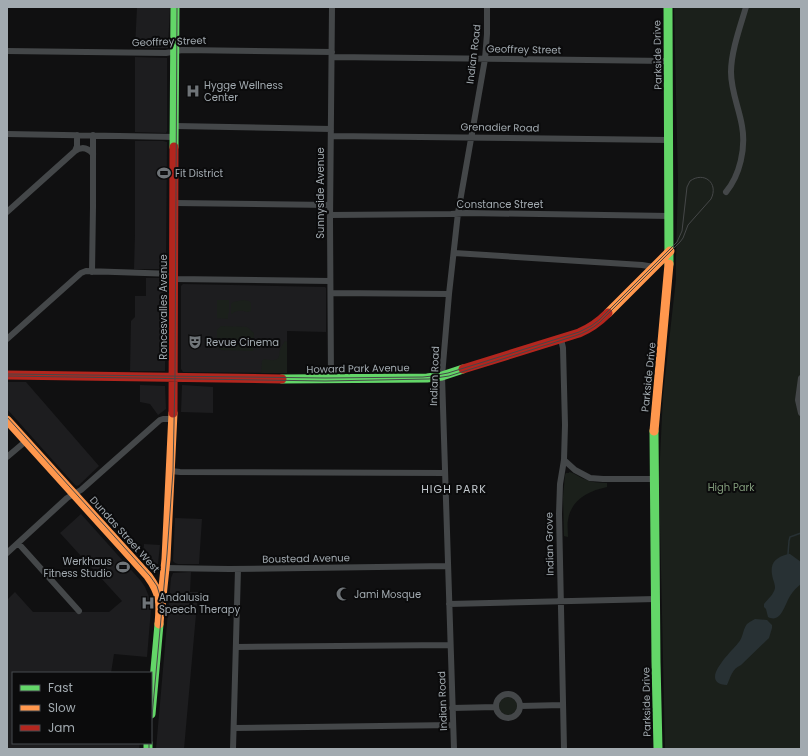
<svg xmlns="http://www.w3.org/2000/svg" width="808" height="756" font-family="Poppins,sans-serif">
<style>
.built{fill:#1d1d1f}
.green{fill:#1b201b}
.water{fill:#283134}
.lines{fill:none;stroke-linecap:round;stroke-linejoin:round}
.stream{stroke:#283134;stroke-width:1.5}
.street{stroke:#444749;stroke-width:6}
.fast{stroke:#63d668;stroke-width:9}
.slow{stroke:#ff974d;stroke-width:9}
.jam{stroke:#b3261e;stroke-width:9}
.tram{stroke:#454748;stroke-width:1}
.labels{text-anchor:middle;stroke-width:4;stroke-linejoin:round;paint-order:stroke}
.street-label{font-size:10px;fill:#a2aab0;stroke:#0b0b0c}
.poi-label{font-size:10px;fill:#a2aab0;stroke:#0b0b0c;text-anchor:start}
.park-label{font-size:10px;fill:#809a7a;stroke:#0b0b0c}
.neighbourhood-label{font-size:11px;letter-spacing:1px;fill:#c2c8cd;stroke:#0b0b0c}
</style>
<rect width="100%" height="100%" fill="#101011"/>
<!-- built -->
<path class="built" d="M137 7H170L168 48H135Z
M135 57 167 58V131L166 133 135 132Z
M135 141H163L167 142 166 267 164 269H134L135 235Z
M146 278H163L165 279 166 281 165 371H130L131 321 135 317V296H146Z
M183 284 325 287 326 288V332L287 331V373L183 372 181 369V286Z
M7 382H26L99 466 79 485 77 486 75 485 7 409Z
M140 385 165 386 166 409 158 415 150 404 140 402Z
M182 385 213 387V413L181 412Z
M81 514 141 581 145 587 150 599 151 609 147 657 114 654 111 673H13V743H140L139 749H7V600L15 592 33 612H109L122 601 60 533Z
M175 518 202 519 199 564H178L175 563 173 561Z
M144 544 160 545 158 564H146L143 559Z
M191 572 190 592H198L184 749H156L171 578 173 573Z"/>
<!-- green -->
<path class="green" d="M674 7H801V749H665L659 479 663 395 676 279V258L678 182Z
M217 300H229V313H228V319L217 318Z
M243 300 249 301 251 303V311L247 312C242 310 235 310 232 314L231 313V304L233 302Z
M221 326 247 327 254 333 253 351 221 350 217 347V330Z
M285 341 287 342V373H261L262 361 264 359C267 359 271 361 274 360 280 360 279 354 280 350 281 347 283 344 285 341Z
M569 472C575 473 579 477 584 479 591 482 599 483 607 483V487C588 491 571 500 568 520 567 525 568 531 568 537L564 536 563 497 565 475 566 473H569Z
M499 706a9 9 0 1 1 18 0a9 9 0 1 1-18 0Z"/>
<!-- water -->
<path class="water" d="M788 554H790L801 562V584C797 587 793 591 790 596 785 604 781 624 768 617L766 609 764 607V604C768 599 774 594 775 588 775 585 774 582 773 579 769 564 774 558 788 554Z
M755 619 767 620 772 625V628L769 638 741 665C732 669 731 676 727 685 697 683 732 651 739 642 743 637 743 629 747 624 749 622 752 621 755 619Z"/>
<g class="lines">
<!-- stream -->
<path class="stream" d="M788 554 789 541 790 537 801 533"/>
<!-- street -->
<path class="street" d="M7 51 166 53 182 50 332 52
M332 57 668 61
M175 126 331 129
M7 134 175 137
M331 136 669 140
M75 151C82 146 88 148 93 154
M726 192C740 175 746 148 742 126 739 108 731 91 731 72 731 52 740 27 746 7
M174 203 330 205
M7 212 75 151 77 146V135
M330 215 451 214 466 213 670 216
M454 253 642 265 654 267
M92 272 93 207V135
M174 279 330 281
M331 293 449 294
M7 339 81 273 86 271 174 274
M561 339 563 348 565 425 564 460 560 484 559 514 564 749
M801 378 798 400 801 413
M331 379 330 220 332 7
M7 457 26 441
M564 460 575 470 590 478 603 479H654
M171 471 180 472 445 473
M18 543 79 611
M7 553 67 498 81 490 160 420 163 419H173
M165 568 229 569 448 566
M449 604 656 599
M236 647 450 645
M496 706a12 12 0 1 1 24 0a12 12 0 1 1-24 0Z
M520 706 563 705
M452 708 496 707
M234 728 453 725
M233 749 238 569
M454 749 442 376 449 294 458 213 485 59 487 34V7"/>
<!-- fast -->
<path class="fast" d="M668 7 669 264
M174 147 175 7
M282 379 427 378 442 376 463 369
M654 431 656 662 658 749
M151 714 159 624
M148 743V749"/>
<!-- slow -->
<path class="slow" d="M608 313 670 251
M7 420 148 576C161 594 161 603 159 624
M654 431 669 264
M161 606 166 559 173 413"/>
<!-- jam -->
<path class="jam" d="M463 369 579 333C591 328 599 322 608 313
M7 375 282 379
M173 413 174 147"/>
<!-- tram -->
<path class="tram" d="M7 374 325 378 423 377 432 376 448 373 579 332 591 326 599 320 677 242 682 231 687 187 690 181C704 171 719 183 711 199L688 225 683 238 680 242 599 323C592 329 584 333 575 336L449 376 429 379 325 381 7 376
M7 417 150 576 157 586 161 599
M151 727 167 554 173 471 175 376 177 7
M149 749V743"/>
</g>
<!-- icons -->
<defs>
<g id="hospital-bare" transform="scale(1.08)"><path d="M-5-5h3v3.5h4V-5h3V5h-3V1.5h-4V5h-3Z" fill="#6f7478" stroke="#0b0b0c" stroke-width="2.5" paint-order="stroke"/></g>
<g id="stadium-bare" transform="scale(1.08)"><path d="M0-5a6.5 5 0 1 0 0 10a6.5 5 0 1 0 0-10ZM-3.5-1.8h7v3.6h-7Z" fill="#6f7478" stroke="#0b0b0c" stroke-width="2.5" paint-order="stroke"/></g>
<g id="theatre-bare" transform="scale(1.08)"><path d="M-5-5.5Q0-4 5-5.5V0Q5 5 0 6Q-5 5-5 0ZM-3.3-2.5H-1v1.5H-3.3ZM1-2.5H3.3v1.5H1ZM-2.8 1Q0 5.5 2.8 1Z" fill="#6f7478" stroke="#0b0b0c" stroke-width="2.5" paint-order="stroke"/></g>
<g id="mosque-bare" transform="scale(1.08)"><path d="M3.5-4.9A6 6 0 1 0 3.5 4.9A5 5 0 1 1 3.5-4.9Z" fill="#6f7478" stroke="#0b0b0c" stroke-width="2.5" paint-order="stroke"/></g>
</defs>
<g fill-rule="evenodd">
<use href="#hospital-bare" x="193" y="91"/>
<use href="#stadium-bare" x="164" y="173"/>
<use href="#theatre-bare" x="195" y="342"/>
<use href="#stadium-bare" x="123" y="567"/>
<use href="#mosque-bare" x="343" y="594"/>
<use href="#hospital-bare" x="148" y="603"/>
</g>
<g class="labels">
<!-- street labels -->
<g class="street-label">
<text transform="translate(169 41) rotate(-2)" y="4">Geoffrey Street</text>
<text transform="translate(524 49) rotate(1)" y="4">Geoffrey Street</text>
<text transform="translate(473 54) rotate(-83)" y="4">Indian Road</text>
<text transform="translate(657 55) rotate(-91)" y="4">Parkside Drive</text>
<text transform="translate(500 127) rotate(1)" y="4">Grenadier Road</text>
<text transform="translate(320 193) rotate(-90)" y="4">Sunnyside Avenue</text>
<text x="500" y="208">Constance Street</text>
<text transform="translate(163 307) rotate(-90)" y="4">Roncesvalles Avenue</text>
<text transform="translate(358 368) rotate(-1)" y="4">Howard Park Avenue</text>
<text transform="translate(434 376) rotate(-88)" y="4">Indian Road</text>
<text transform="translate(648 377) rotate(-84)" y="4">Parkside Drive</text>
<text transform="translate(125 534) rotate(48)" y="4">Dundas Street West</text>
<text transform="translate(549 544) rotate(-91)" y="4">Indian Grove</text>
<text transform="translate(306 558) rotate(-1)" y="4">Boustead Avenue</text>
<text transform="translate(442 701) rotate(-92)" y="4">Indian Road</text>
<text transform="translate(646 702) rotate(-91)" y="4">Parkside Drive</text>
</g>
<!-- poi labels -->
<g class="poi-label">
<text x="204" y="89">Hygge Wellness<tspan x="204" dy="12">Center</tspan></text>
<text x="175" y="177">Fit District</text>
<text x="206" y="346">Revue Cinema</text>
<text x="112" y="565" text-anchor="end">Werkhaus<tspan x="112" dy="12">Fitness Studio</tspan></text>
<text x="354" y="598">Jami Mosque</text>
<text x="159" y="601">Andalusia<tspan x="159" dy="12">Speech Therapy</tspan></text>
</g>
<!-- park labels -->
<g class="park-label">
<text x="731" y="491">High Park</text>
</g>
<!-- neighbourhood labels -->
<g class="neighbourhood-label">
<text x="454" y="493">HIGH PARK</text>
</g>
</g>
<!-- border -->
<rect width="808" height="756" fill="none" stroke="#a2aab0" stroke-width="16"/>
<!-- legend -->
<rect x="12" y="672" width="140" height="72" fill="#0b0b0c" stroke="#474b4e"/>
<rect x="20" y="685" width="20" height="6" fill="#63d668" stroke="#474b4e"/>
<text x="48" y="692" font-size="12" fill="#a2aab0">Fast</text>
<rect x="20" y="705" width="20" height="6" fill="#ff974d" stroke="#474b4e"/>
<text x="48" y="712" font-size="12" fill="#a2aab0">Slow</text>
<rect x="20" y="725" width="20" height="6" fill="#b3261e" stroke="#474b4e"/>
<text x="48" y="732" font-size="12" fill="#a2aab0">Jam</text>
</svg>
